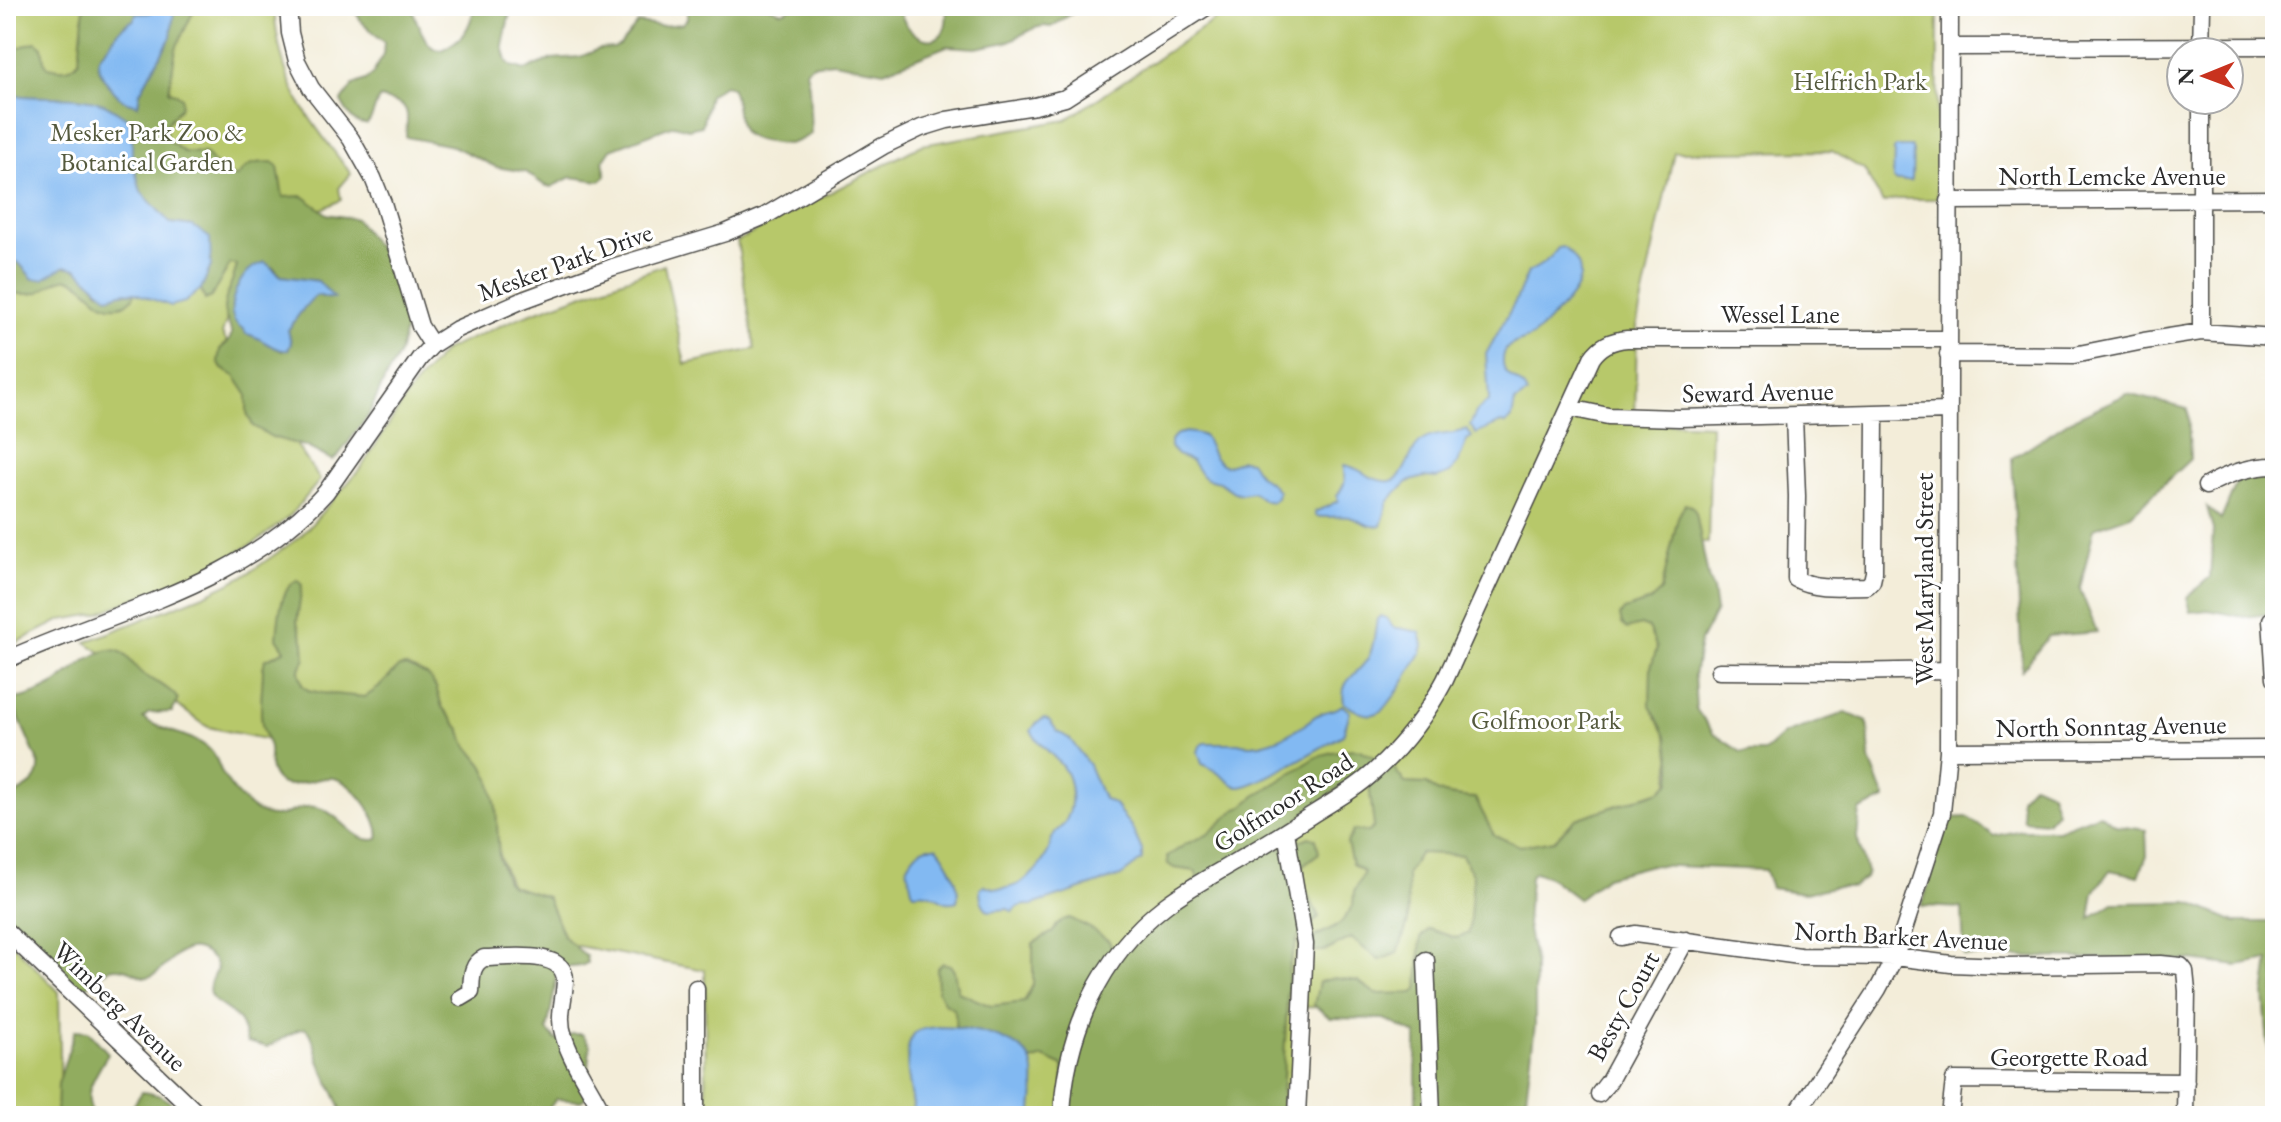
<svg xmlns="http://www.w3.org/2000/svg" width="2281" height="1122" font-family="'EB Garamond',serif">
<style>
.green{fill:#b7c86a;stroke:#717a4a;stroke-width:2}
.forest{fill:#91ac5e;stroke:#5e6c44;stroke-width:2;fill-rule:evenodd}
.water{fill:#82b9f2;stroke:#56728e;stroke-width:2}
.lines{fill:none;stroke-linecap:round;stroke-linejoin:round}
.minor-casing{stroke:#494845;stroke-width:19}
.minor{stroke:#fff;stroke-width:16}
.labels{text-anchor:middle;stroke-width:6;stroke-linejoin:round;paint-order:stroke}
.park-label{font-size:26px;fill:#555a3e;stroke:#fff}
.street-label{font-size:26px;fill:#2b2b2b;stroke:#fff}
</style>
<rect width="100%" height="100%" fill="#fff"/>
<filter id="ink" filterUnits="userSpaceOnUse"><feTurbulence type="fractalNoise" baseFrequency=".0125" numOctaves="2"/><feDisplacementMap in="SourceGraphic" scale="16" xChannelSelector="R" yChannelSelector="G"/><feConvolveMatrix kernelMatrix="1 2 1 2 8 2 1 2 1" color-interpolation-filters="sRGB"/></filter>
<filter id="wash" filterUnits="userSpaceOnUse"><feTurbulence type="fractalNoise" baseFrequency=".006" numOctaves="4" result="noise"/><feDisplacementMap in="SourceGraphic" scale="32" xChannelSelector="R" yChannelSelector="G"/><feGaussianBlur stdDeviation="1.8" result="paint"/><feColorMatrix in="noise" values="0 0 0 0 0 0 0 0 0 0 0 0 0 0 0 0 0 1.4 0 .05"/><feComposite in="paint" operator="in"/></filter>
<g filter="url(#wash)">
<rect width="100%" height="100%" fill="#f3edd9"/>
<!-- green -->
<path class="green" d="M6 6H274C276 38 282 68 297 97 311 124 333 149 351 174L339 188 341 200 311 214 244 265 222 334 320 480 291 515 256 542 199 573 97 614 61 620 6 648Z
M1235 6H1938L1937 199H1896L1883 203 1864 170 1832 151 1674 152 1637 323 1635 422 1711 425 1708 543 1679 542 1668 812 1521 862 1435 1009 1295 1007 1292 1116H706L705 970 530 937 461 755 302 747 208 727 86 642 206 594 246 575 301 536 361 468 412 388 445 350 518 318 664 265 685 364 755 349 737 241 922 145 1066 120Z
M6 937 59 992 61 1116H6Z"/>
<!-- forest -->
<path class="forest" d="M84 6H196L176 48 169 91 176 93 182 98 181 106 165 126 168 140 184 152 205 153C213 163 223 178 237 177 249 161 255 163 273 162L278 167 283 197 303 196 327 214 356 219 392 268 403 295 406 326 399 354 384 381 368 416 338 456 332 460 307 447 272 437 253 426 247 413V394L235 376 222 369 218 362 220 349C225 345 231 341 231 334 231 325 224 317 224 309 225 293 234 280 237 265L230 264 211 297 205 300 201 289 211 266 193 226 170 223 141 192 132 158V133L66 98H27L6 94V50C18 51 24 44 36 42L42 47 44 61 48 67C61 70 71 72 79 60ZM157 9 171 37 140 92 138 105C134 103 129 103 125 100 114 94 94 71 99 58 101 52 108 47 111 42 118 32 122 25 134 20L136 14 149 13ZM273 267 281 276 318 281 327 298 317 295C308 300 295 320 288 330L291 343 282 351C271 345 258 336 247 334L244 328Z
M355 6H417L413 10C416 21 425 44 435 49 441 51 443 49 447 47 466 37 470 25 475 6H543V8L514 9 509 16 503 46 507 61 511 66 525 70 552 59 580 57 599 49 614 48 620 45 638 23 660 26 682 24 687 19V6H767L782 12 788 10 791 6H900C901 40 953 60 946 6H1013L1017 13 1025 14 1042 6H1073L1074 12 1051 27 1043 26 1035 28 1007 42 976 48 947 46 884 71 833 62 811 65 806 70 809 86 811 134C804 138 796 143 788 144 776 144 747 141 742 130 735 116 738 100 731 87L724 85 709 95 702 126 688 129 674 125 611 149 603 161 606 176 600 181 571 177 551 187 544 185 526 172 496 167 453 146 406 137C408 106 411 106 380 98 373 106 375 116 367 124 352 125 348 113 341 102L353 85 366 80 372 75 383 56 384 42 362 22 354 10Z
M6 258 19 263 33 279C42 275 54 268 63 267 77 264 92 281 99 291 116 295 120 292 135 293 133 299 130 303 123 305 98 313 91 284 69 279 57 277 47 290 36 293 28 295 19 294 11 293L6 288Z
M2127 394 2188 409 2190 459 2131 515 2094 528 2080 589 2097 632 2049 636 2022 670 2012 458 2071 420Z
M2262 474 2275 475V613L2245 617 2208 610 2191 612 2187 597 2210 577 2213 530 2207 507 2221 520 2238 479Z
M1685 504 1692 506 1696 513 1708 577 1713 590 1716 611 1700 641 1694 676 1696 709 1714 734 1741 752H1764L1784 734 1845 713 1866 720 1868 727 1870 760 1885 799 1860 810 1857 838 1867 872 1865 878 1852 887H1833L1805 893 1771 888 1765 870 1651 865 1606 877 1578 899 1549 877 1535 872 1530 876 1527 925 1535 964V1025L1526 1097 1518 1116 1457 1114 1455 1116H1416V1034L1384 1019 1330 1018 1314 1005 1319 982 1334 978 1358 981 1376 994 1413 993 1418 988 1421 937 1429 929 1456 938 1469 933 1473 876 1462 855 1420 853 1407 873 1408 922 1398 953 1379 960 1351 938 1326 951H1312L1314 937 1340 924 1353 906 1354 892 1364 872 1352 864 1347 843 1354 830 1369 832 1374 827 1369 784 1356 780 1342 785 1275 838V845L1281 849 1309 837 1316 839 1319 853 1303 865 1302 883 1319 917 1298 938 1289 966 1281 1116H1065L1063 1066 1043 1057 1032 1061C1011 1042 983 1031 955 1027 956 1016 957 1007 945 1004L938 991 937 968 943 963 950 965 954 971 958 992 991 1006 1024 1002 1033 985V943L1053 932 1057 925 1063 920 1070 918 1090 928 1109 941 1114 953 1198 878 1195 871 1174 868 1168 864 1167 857 1186 844 1207 835 1235 810 1242 807 1255 796 1317 757 1332 752 1353 749 1360 750 1394 768 1405 783 1427 784C1440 797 1457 796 1475 798L1494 835 1520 846 1554 840 1576 819 1660 791 1671 781 1672 767 1667 738 1650 705 1651 667 1657 648 1648 628 1641 625 1627 629 1622 624 1620 616 1624 610 1650 601 1661 591 1678 517Z
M297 580 302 585 297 622 304 643 305 658 299 671 302 685 308 690 322 693 365 697 378 688 399 667 406 666 427 675 436 687 442 707 460 729 465 743 483 765 490 779 496 807 499 858 507 881 512 886 547 897 564 937 586 956 587 963 581 966 560 968 556 974 555 988 547 1030 556 1040 573 1034H582L590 1045 586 1097 581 1101 556 1099 543 1116H343C338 1097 327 1081 320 1063 315 1051 315 1037 305 1028L298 1030 267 1047 247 1042C245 1036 243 1027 240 1022 225 1000 195 1005 217 969 216 962 213 959 207 954 180 935 169 972 148 977 143 978 141 976 137 974 113 962 105 969 88 986H73L6 924V800C20 789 41 786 39 764L14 707 15 699C30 697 42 691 55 684 71 674 100 642 121 652 129 657 135 668 143 674 155 683 170 687 178 699L172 712 149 713 143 718C161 732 193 734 209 749 218 757 218 766 223 775 230 787 241 800 252 808 282 829 295 802 316 807 342 813 354 846 378 839 383 821 352 780 333 778 318 776 289 791 279 782 268 773 270 761 269 748 268 739 263 732 262 724 259 707 263 685 263 668L265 660 285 650 277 638C279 620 279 589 297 580Z
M2033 784 2051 792 2057 811 2047 822 2023 820 2020 798Z
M2099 814 2117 826 2146 830 2147 855 2139 876 2110 870 2094 892 2090 918 2113 903 2188 902 2235 922H2275V1058H2269L2264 995 2269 960 2238 966 2190 960 1964 956 1962 908 1922 906 1948 818 1967 817 1994 836 2022 830H2058Z
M75 1030 88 1031 108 1053C97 1075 79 1093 95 1116H57L58 1084Z
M142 1092C164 1094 170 1101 184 1116H126Z"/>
<!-- water -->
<path class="water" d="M166 6 174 10 171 37 140 92 138 105C134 103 129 103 125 101 115 94 94 71 99 58 101 53 108 47 111 42 118 32 122 25 134 20L136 14 149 13Z
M6 94C37 100 71 93 101 103 111 106 120 114 129 119L132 133V158L141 192 170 223 193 226 210 238 211 266 201 289 185 302 171 306 135 293 125 292 108 297 77 269 65 266 43 279H33L19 263 6 258Z
M1896 147H1911L1913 151 1912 179 1910 181H1895L1893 179 1894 150Z
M1562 247C1594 268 1578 292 1556 313 1549 320 1542 329 1534 335 1522 344 1503 340 1503 361 1502 379 1523 379 1527 394L1515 402 1512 418 1506 424 1501 423 1476 434 1470 425 1476 412 1489 400 1486 354 1516 300 1528 272C1540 266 1550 260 1558 248Z
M265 262 281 276 318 281 334 298H327L317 295C308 300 295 320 288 330L291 343 288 350C273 352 261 336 246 334L244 329C220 318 236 280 252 268 256 265 261 264 265 262Z
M1467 429 1472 437 1467 440 1458 463 1450 473 1437 478 1424 477 1408 482 1398 491 1388 502 1381 526C1368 528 1361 520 1349 517 1337 515 1327 519 1315 516V512L1338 501 1337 496C1349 478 1343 483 1344 465 1361 467 1372 483 1390 481 1408 478 1407 449 1425 439 1438 432 1454 436 1467 429Z
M1187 432C1191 433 1196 433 1201 435 1214 441 1204 456 1226 466L1241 460 1250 461C1254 466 1256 472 1260 476 1268 482 1271 481 1278 491L1277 498 1271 502 1263 500 1253 492 1241 494 1234 492 1219 482 1207 479 1202 476 1192 461 1177 455 1170 447V440L1177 434Z
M1381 616 1386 618 1393 627 1420 632 1423 645 1421 653C1414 665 1407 676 1400 687 1383 714 1373 725 1344 703 1339 678 1357 677 1368 658 1374 648 1375 631 1377 619Z
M1342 705 1350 712 1343 735C1324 745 1256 787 1239 787 1232 787 1215 767 1202 764L1198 752 1200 746 1205 743H1238C1258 750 1287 736 1304 725 1309 721 1313 717 1319 714 1328 710 1336 711 1342 705Z
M1044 718 1050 721 1057 731 1070 739 1089 765 1103 798 1116 805 1120 813 1131 826 1142 850V860L1121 876 1032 905C1024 905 1018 905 1013 912L1008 909 989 911C981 905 980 897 980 888L984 885C1012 897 1036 876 1048 852 1051 846 1050 840 1054 835 1057 828 1057 832 1062 826 1071 816 1073 798 1070 785 1066 760 1042 751 1031 731L1035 725Z
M928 847H937C947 859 962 885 957 901 944 906 939 896 927 893 924 892 917 893 914 893L912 890 907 867C913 856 917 850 928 847Z
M938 1027C963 1027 1025 1036 1033 1066 1037 1082 1032 1100 1032 1116H915C912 1097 900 1050 914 1034 919 1028 930 1028 938 1027Z"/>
</g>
<g filter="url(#ink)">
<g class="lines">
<!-- minor casing -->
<g class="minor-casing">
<path id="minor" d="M288 6 290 33 297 61 311 88 351 139 373 178 383 203 420 326 432 345
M1950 47 2275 46
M2201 52 2202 6
M1948 201 2275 199
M2201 332V100
M1948 354 2074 355 2144 341 2201 332 2275 337
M1570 408 1608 416 1679 418 1949 411
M1794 416 1797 496 1796 579C1816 590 1845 586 1867 586L1872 581 1874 572 1875 415
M2206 486C2227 474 2251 466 2275 466
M2271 620 2275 678
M6 660C114 611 244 584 326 492L420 358 432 345 457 329 523 300 613 267 725 233 765 216 883 146 921 128 947 120 1035 106 1065 98 1208 6
M1719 671 1847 672 1948 670
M1948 751 2275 749
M1286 832 1305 944 1297 1116
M6 931 200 1116
M1621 937 1635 934 1800 956 1895 957 1951 964 2004 966 2161 964 2181 966 2185 971 2187 991 2185 1116
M1426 960 1432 1116
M461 998 471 992C472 979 470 965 484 958 505 958 566 948 565 981 564 1003 557 1016 564 1037 573 1066 592 1089 604 1116
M1599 1094 1609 1081 1686 940
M696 1116V988
M1062 1116C1065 1035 1100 955 1166 905 1187 889 1210 877 1233 863 1259 848 1285 832 1310 816 1332 802 1356 789 1375 771 1404 745 1427 714 1445 680L1592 358C1600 346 1613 340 1627 339H1948
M1795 1116 1878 989 1895 957 1942 813 1948 751 1950 6
M1950 1116 1954 1080 2186 1082"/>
</g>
<!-- minor -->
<use href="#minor" class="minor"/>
</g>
</g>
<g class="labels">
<!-- park labels -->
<g class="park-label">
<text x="1860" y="90">Helfrich Park</text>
<text x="147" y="141">Mesker Park Zoo &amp;<tspan x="147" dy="30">Botanical Garden</tspan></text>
<text x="1546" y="729">Golfmoor Park</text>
</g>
<!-- street labels -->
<g class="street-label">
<text x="2112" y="185">North Lemcke Avenue</text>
<text transform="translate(565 262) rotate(-20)" y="9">Mesker Park Drive</text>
<text x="1780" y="323">Wessel Lane</text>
<text transform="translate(1758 392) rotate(-1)" y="9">Seward Avenue</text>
<text transform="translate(1924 579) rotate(-90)" y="9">West Maryland Street</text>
<text transform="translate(2111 726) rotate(-1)" y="9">North Sonntag Avenue</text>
<text transform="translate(1283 802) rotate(-33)" y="9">Golfmoor Road</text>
<text transform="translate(1901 936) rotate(3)" y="9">North Barker Avenue</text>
<text transform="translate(120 1006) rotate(44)" y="9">Wimberg Avenue</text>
<text transform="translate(1623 1006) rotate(-61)" y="9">Besty Court</text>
<text x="2069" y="1066">Georgette Road</text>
</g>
</g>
<!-- margin -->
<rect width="2281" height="1122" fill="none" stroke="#fff" stroke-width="32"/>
<!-- north arrow -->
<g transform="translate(2205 76) rotate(269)"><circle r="38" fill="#ffffff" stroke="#aaaaaa" stroke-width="2"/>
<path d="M0-6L14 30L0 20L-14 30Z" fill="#c8321e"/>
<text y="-12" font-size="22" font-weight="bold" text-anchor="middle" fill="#2b2b2b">N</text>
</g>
</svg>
